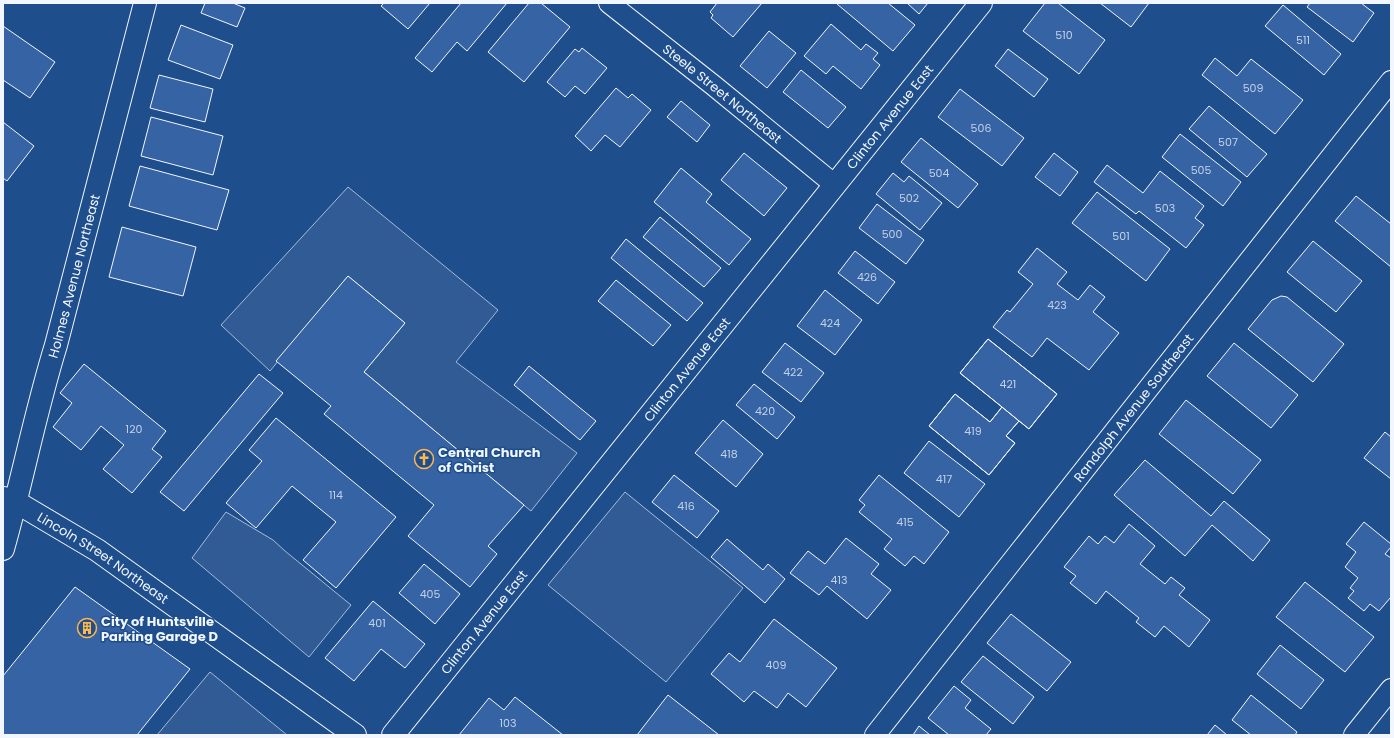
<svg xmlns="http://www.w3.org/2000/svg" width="1394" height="738" font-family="Poppins,sans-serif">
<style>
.built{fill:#305b95;stroke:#a8bbd7}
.building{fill:#3563a3;stroke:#f2f6ff}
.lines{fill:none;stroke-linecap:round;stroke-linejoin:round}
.street-casing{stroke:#f2f6ff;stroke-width:22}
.secondary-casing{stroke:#f2f6ff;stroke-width:24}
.street{stroke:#1f4e8c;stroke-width:20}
.secondary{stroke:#1f4e8c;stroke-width:22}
.labels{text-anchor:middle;stroke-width:3;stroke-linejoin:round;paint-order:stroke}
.number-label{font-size:11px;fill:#c3d1e8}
.street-label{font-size:13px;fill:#f2f6ff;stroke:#1f4e8c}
.poi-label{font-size:13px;font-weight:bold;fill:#f2f6ff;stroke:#1f4e8c;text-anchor:start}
</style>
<rect width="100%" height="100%" fill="#1f4e8c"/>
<!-- built -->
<path class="built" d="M348 187 498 310 456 362 577 453 531 511 364 372 405 323 348 276 270 371 221 325Z
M625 492 743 588 666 682 548 585Z
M226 512 273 540 285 551 351 605 309 657 192 558Z
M210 672 287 735H157Z"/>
<!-- building -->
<path class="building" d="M205 3H233L245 8 237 27 201 13Z
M384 3H430L408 29 381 6Z
M461 3H507L467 51 457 42 432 72 415 58Z
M529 3H541L570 27 524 82 488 52Z
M717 3H762L733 37 711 18 713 15 710 12Z
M838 3H888L915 25 893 51 837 4Z
M907 3H928L919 14Z
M1045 3H1058L1105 40 1079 74 1023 31Z
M1100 3H1149L1131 27Z
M1310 3H1361L1374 13 1353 42 1307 7Z
M1283 5 1341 54 1324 75 1265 26Z
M831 24 861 50 866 44 878 53 873 59 880 65 861 89 833 66 826 74 804 56Z
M181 25 233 45 220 79 168 60Z
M3 26 55 62 30 98 3 80Z
M769 31 796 53 767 88 740 66Z
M582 48 607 68 585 94 575 86 565 97 547 82 575 49 579 52Z
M1008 49 1048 79 1034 97 995 66Z
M1215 58 1237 76 1251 59 1303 100 1275 134 1202 75Z
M801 70 846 107 828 128 783 92Z
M159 75 213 89 205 122 150 108Z
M616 88 628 98 632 94 651 110 620 147 605 135 591 151 575 136Z
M960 89 1024 138 1002 166 938 117Z
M681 101 710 125 697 142 667 117Z
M1209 106 1267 154 1247 177 1189 129Z
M151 117 223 136 213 175 141 156Z
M3 122 34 146 7 181 3 178Z
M1180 134 1241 182 1223 206 1162 157Z
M921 138 978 184 958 208 901 162Z
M744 153 787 188 764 216 721 180Z
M1054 153 1078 172 1060 196 1035 177Z
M1107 165 1143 193 1160 171 1204 206 1195 218 1204 225 1186 248 1139 211 1136 214 1094 182Z
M140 166 229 190 217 230 129 206Z
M681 168 712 194 706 202 751 239 729 265 654 202Z
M893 173 904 182 909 176 942 203 920 230 876 194Z
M1097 192 1170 249 1146 281 1072 223Z
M1356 196 1391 224V267L1335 221Z
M877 204 924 240 906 264 859 228Z
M660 217 721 268 704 287 643 237Z
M122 227 196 247 183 296 109 277Z
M626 239 703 303 687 321 611 258Z
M1313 241 1362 281 1336 312 1287 272Z
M1037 248 1067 272 1057 284 1078 300 1090 285 1105 297 1093 312 1119 333 1089 370 1047 338 1032 357 993 327 1007 310 1010 312 1033 284 1018 272Z
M855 251 895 282 878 304 838 273Z
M348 276 405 323 364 372 524 505 488 546 497 554 470 587 408 536 434 505 324 414 331 406 276 361Z
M616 280 671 325 653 346 598 301Z
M825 290 862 320 835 355 797 326Z
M1281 296 1287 297 1344 344 1313 382 1248 329 1272 300Z
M988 339 1057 394 1029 429 1019 421 1006 436 1015 443 989 475 929 426 955 394 990 422 1002 407 960 373Z
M988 339 1057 394 1029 429 960 373Z
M785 343 824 373 801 402 762 372Z
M1234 343 1298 395 1271 428 1207 376Z
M84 364 166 431 152 449 162 457 132 493 103 469 124 445 101 426 81 450 53 427 72 403 60 393Z
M529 366 596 421 580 440 514 385Z
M259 374 283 393 184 511 160 492Z
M754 384 795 417 777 439 736 405Z
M955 394 990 422 1002 407 1019 421 1006 436 1015 443 989 475 929 426Z
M1186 400 1261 460 1233 494 1159 434Z
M276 418 396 517 336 588 303 560 336 522 292 486 256 528 226 503 262 461 249 450Z
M723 420 763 454 736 487 695 453Z
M1385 432 1391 437V479L1364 458Z
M929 441 985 484 959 517 904 473Z
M1145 460 1211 516 1224 501 1270 540 1253 561 1212 525 1185 556 1114 495Z
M674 475 719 511 697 538 652 502Z
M879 475 949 532 924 564 914 556 905 566 884 549 892 539 859 512 865 505 859 500Z
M1364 522 1391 544V547L1385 554 1391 558V597L1379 611 1370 604 1364 611 1348 598 1354 591 1350 588 1358 578 1345 567 1356 552 1346 544Z
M1129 524 1155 546 1140 564 1165 584 1171 577 1185 588 1179 595 1210 620 1189 647 1164 626 1155 637 1136 622 1139 618 1106 591 1096 604 1070 583 1076 576 1064 567 1089 536 1098 544 1105 536 1114 543Z
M846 538 879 564 871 574 891 590 867 619 827 586 819 595 790 573 808 551 825 564Z
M727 539 763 570 768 564 785 579 765 603 711 557Z
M424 564 460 594 435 624 399 593Z
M1305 582 1374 637 1345 672 1276 617Z
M75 587 190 669 137 735H3V676Z
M373 601 425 644 405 668 381 649 354 681 325 658Z
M1011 614 1071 662 1047 691 987 643Z
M774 619 837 668 806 707 788 693 777 708 754 691 744 702 711 674 729 653 740 662Z
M1280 645 1324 680 1301 709 1257 674Z
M983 656 1034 697 1013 724 961 682Z
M954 686 971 700 965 708 991 729 986 735H949L928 718Z
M668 695 719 735H637Z
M1251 695 1297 732 1295 735H1251L1232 720Z
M515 697 563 735H459L489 698 504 710Z
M1215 725 1227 735H1207Z
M919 726 930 735H913Z"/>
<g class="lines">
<!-- street casing -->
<g class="street-casing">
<g id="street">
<path id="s1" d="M609 3 713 85 835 185"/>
<path id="s2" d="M875 735 1391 81"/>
<path d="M1354 735 1391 689"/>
</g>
</g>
<!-- secondary casing -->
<g class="secondary-casing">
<g id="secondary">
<path id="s3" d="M4 498 16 502 97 550 355 735"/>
<path id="s4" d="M3 549C22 482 35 413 56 345L145 3"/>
<path id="s5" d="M393 735 981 3"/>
</g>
</g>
<!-- street -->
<use href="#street" class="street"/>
<!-- secondary -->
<use href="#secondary" class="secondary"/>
</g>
<!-- icons -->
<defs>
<g id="church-ring" transform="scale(1)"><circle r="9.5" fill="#1f4e8c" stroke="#ffb74d" stroke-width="1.5"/><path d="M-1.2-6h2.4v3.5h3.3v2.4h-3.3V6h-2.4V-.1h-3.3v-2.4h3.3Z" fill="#ffb74d"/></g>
<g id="building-ring" transform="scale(1)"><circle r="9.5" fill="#1f4e8c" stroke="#ffb74d" stroke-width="1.5"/><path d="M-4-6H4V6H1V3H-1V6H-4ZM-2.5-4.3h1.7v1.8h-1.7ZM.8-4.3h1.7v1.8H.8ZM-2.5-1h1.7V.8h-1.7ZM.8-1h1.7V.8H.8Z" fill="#ffb74d"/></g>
</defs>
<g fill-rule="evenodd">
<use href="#church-ring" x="424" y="459"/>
<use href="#building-ring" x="87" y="628"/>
</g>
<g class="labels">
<!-- number labels -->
<g class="number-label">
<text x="1064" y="39">510</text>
<text x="1303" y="44">511</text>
<text x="1253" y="92">509</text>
<text x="981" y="132">506</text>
<text x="1228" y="146">507</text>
<text x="1201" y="174">505</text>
<text x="939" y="177">504</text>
<text x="909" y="202">502</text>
<text x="1165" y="212">503</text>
<text x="892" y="238">500</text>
<text x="1121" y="240">501</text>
<text x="867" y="281">426</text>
<text x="1057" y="309">423</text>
<text x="830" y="327">424</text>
<text x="793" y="376">422</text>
<text x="1008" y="388">421</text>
<text x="765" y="415">420</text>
<text x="134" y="433">120</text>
<text x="973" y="435">419</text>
<text x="729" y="458">418</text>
<text x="944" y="483">417</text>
<text x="336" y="499">114</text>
<text x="686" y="510">416</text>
<text x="905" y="526">415</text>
<text x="839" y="584">413</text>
<text x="430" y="598">405</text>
<text x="377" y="627">401</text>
<text x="776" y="669">409</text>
<text x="508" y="727">103</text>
</g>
<!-- street labels -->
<g class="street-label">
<text dy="5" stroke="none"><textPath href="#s1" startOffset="145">Steele Street Northeast</textPath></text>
<text dy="5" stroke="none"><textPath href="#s5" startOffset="793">Clinton Avenue East</textPath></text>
<text dy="5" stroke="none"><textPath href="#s4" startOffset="282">Holmes Avenue Northeast</textPath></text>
<text dy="5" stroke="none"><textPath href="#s5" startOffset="469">Clinton Avenue East</textPath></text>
<text dy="5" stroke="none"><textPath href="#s2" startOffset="417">Randolph Avenue Southeast</textPath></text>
<text dy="5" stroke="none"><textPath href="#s3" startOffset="116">Lincoln Street Northeast</textPath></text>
<text dy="5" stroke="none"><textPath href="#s5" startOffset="145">Clinton Avenue East</textPath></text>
</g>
<!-- poi labels -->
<g class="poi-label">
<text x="438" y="457">Central Church<tspan x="438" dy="15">of Christ</tspan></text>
<text x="101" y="626">City of Huntsville<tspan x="101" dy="15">Parking Garage D</tspan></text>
</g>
</g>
<!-- border -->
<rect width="1394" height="738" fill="none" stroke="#f2f6ff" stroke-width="8"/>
</svg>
